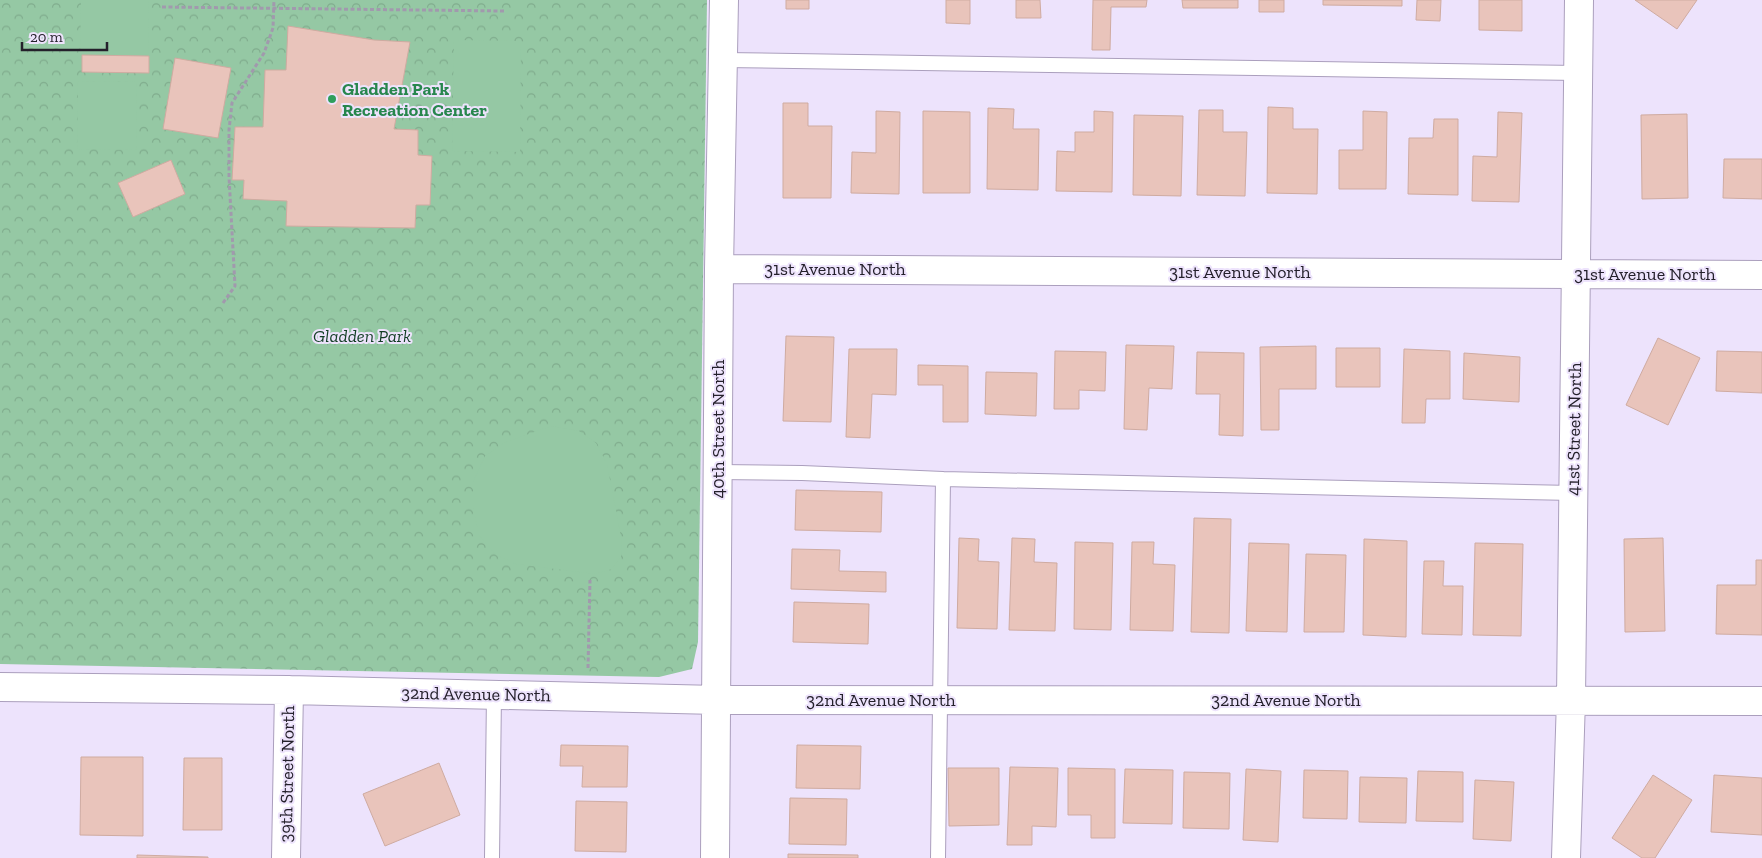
<svg xmlns="http://www.w3.org/2000/svg" width="1762" height="858" font-family="'Zilla Slab',serif">
<style>
.park{fill:url(#park-crowns)}
.garden{fill:#95c8a4}
.building{fill:#e9c4bb;stroke:#cfaba1}
.lines{fill:none;stroke-linecap:round;stroke-linejoin:round}
.service-casing{stroke:#ab9fbd;stroke-width:16}
.minor-casing{stroke:#ab9fbd;stroke-width:30}
.path{stroke:#a199ad;stroke-width:3;stroke-dasharray:4 2.5;stroke-linecap:butt}
.service{stroke:#fff;stroke-width:14}
.minor{stroke:#fff;stroke-width:28}
.leisure-dot{fill:#2e9e5b;stroke:#ede3fc;stroke-width:2}
.labels{text-anchor:middle;stroke-width:4;stroke-linejoin:round;paint-order:stroke}
.leisure-label{font-size:18px;font-weight:bold;fill:#27864d;stroke:#ede3fc;text-anchor:start}
.street-label{font-size:18px;fill:#24202b;stroke:#ede3fc}
.park-label{font-size:18px;font-style:italic;fill:#123e24;stroke:#ede3fc}
</style>
<defs>
<pattern id="park-crowns" width="20" height="18" patternUnits="userSpaceOnUse" patternTransform="scale(1.25)"><rect width="20" height="18" fill="#95c8a4"/><path d="M2 6a3 3 0 1 1 6 0M12 15a3 3 0 1 1 6 0" fill="none" stroke="#80ac8d"/></pattern>
</defs>
<rect width="100%" height="100%" fill="#ede3fc"/>
<!-- park -->
<path class="park" d="M0 0H707L698 642 692 669 659 677 0 664Z"/>
<!-- garden -->
<path class="garden" d="M81 0H149L148 70 80 69Z
M454 40 521 41 520 152 452 151Z
M78 81 137 82 136 150 77 149Z
M551 426 579 431 596 443 607 464 622 542 621 557 612 569 595 574 516 564 496 555 479 535 473 508V482L485 456 504 443Z"/>
<!-- building -->
<path class="building" d="M786 0H809V9H786Z
M946 0H970V24L946 23Z
M1016 0H1040L1041 18H1016Z
M1093 0H1147L1146 7H1111L1110 50H1092Z
M1182 0H1238V8H1183Z
M1259 0H1284V12H1259Z
M1323 0H1402V6L1323 5Z
M1417 0H1441L1440 21 1416 20Z
M1479 0H1522V31L1479 30Z
M1635 0H1697L1677 29Z
M288 26 374 40 410 42 394 129 418 130V155L432 156 430 205H416L415 228 286 226 287 201 243 199 244 180H232L235 127H263L265 70H286Z
M82 55 149 56V73L82 72Z
M175 58 231 68 218 138 163 129Z
M783 103H808V126H832L831 198H783Z
M1268 107 1293 108V129H1318L1317 194 1267 193Z
M988 108 1014 109 1013 129H1039L1038 190 987 189Z
M1199 110H1223V132H1247L1245 196 1197 195Z
M876 111 900 112 899 194 851 193 852 152 876 153Z
M923 111 970 112V193H923Z
M1094 111 1113 112 1112 192 1056 191 1057 151 1075 152V132H1094Z
M1363 111 1387 112 1386 189H1339V150H1363Z
M1498 112 1522 113 1519 202 1472 201 1473 156 1497 157Z
M1687 114 1688 198 1642 199 1641 115Z
M1134 115 1183 116 1181 196 1133 195Z
M1434 119H1458V195L1408 194 1409 138H1433Z
M1724 159H1762V199L1723 198Z
M171 160 185 194 133 217 118 183Z
M786 336 834 337 831 422 783 421Z
M1658 338 1700 358 1668 425 1626 405Z
M1126 345 1174 346 1172 389 1149 388 1147 430 1124 429Z
M1316 346V389H1279V430H1261L1260 347Z
M1336 348H1380V387H1336Z
M849 349H897L896 395 872 394 870 438 846 437Z
M1404 349 1450 351V399H1426L1425 423H1402Z
M1055 351 1106 352 1105 391 1079 390V409H1054Z
M1717 351 1762 352V393L1716 391Z
M1197 352 1244 353 1243 436 1219 435 1220 394H1196Z
M1464 353 1520 357 1519 402 1463 399Z
M918 365 968 366V422H943V385H918Z
M986 372 1037 373 1036 416 985 414Z
M796 490 882 492 881 532 795 530Z
M1194 518 1231 519 1229 633 1191 632Z
M959 538 979 539 978 561 999 562 997 629 957 628Z
M1012 538 1035 539 1034 562 1057 563 1055 631 1009 630Z
M1663 538 1665 631 1625 632 1624 539Z
M1364 539 1407 541 1406 637 1363 635Z
M1075 542 1113 543 1111 630 1074 629Z
M1132 542H1154L1153 564 1175 565 1173 631 1130 630Z
M1249 543 1289 544 1287 632 1246 631Z
M1475 543 1523 544 1521 636 1473 635Z
M792 549 840 550 839 571 886 572V592L791 589Z
M1306 554 1346 555 1344 632H1304Z
M1756 560H1762V635L1716 634 1717 585H1756Z
M1424 561H1444L1443 586H1463L1462 635 1422 634Z
M794 602 869 604 868 644 793 642Z
M561 745 628 746 627 787H582L583 766H560Z
M797 745 861 746 860 789 796 788Z
M81 757H143V836L80 835Z
M184 758H222V830H183Z
M439 763 460 815 385 846 363 794Z
M1010 767 1058 768 1056 827 1032 826V845H1007Z
M948 768H999V825L949 826Z
M1068 768 1115 769V838H1091V815H1068Z
M1125 769 1173 770 1172 824 1123 823Z
M1246 769 1281 771 1278 842 1243 840Z
M1304 770 1348 771 1347 819 1303 818Z
M1418 771 1463 772V822L1416 821Z
M1184 772 1230 773 1229 829 1183 828Z
M1653 775 1692 800 1655 858H1642L1612 838Z
M1714 775 1762 778V835L1711 832Z
M1360 777 1407 778 1406 823 1359 822Z
M1475 780 1514 782 1511 841 1473 839Z
M790 798 847 799 846 845 789 844Z
M576 801 627 802 626 852 575 851Z
M788 854 858 855V858H788Z
M137 855 208 857V858H137Z"/>
<g class="lines">
<!-- service casing -->
<g class="service-casing">
<path id="service" d="M723 60 1578 73
M718 472 802 473 943 479
M492 858 494 694
M938 858 943 479 1573 493"/>
</g>
<!-- minor casing -->
<g class="minor-casing">
<path id="minor" d="M719 269 1762 275
M0 687 289 690 717 700 1762 701
M286 858 289 690
M715 858 719 269 724 0
M1566 858 1571 699 1579 0"/>
</g>
<!-- path -->
<path class="path" d="M162 7 504 11
M223 303 235 286 229 177V130L232 103 264 53 273 28 274 0
M588 668 590 580"/>
<!-- service -->
<use href="#service" class="service"/>
<!-- minor -->
<use href="#minor" class="minor"/>
</g>
<!-- markers -->
<circle class="leisure-dot" cx="332" cy="99" r="5"/>
<g class="labels">
<!-- leisure labels -->
<g class="leisure-label">
<text x="342" y="95">Gladden Park<tspan x="342" dy="21">Recreation Center</tspan></text>
</g>
<!-- street labels -->
<g class="street-label">
<text x="835" y="275">31st Avenue North</text>
<text x="1240" y="278">31st Avenue North</text>
<text x="1645" y="280">31st Avenue North</text>
<text transform="translate(718 429) rotate(-90)" y="6">40th Street North</text>
<text transform="translate(1574 429) rotate(-89)" y="6">41st Street North</text>
<text transform="translate(476 694) rotate(1)" y="6">32nd Avenue North</text>
<text x="881" y="706">32nd Avenue North</text>
<text x="1286" y="706">32nd Avenue North</text>
<text transform="translate(287 774) rotate(-89)" y="6">39th Street North</text>
</g>
<!-- park labels -->
<g class="park-label">
<text x="362" y="342">Gladden Park</text>
</g>
</g>
<!-- scale -->
<path d="M22 42v8h85v-8" fill="none" stroke="#24202b" stroke-width="2.5"/>
<text x="30" y="42" font-size="15" fill="#24202b" stroke="#ede3fc" stroke-width="4" paint-order="stroke">20 m</text>
</svg>
